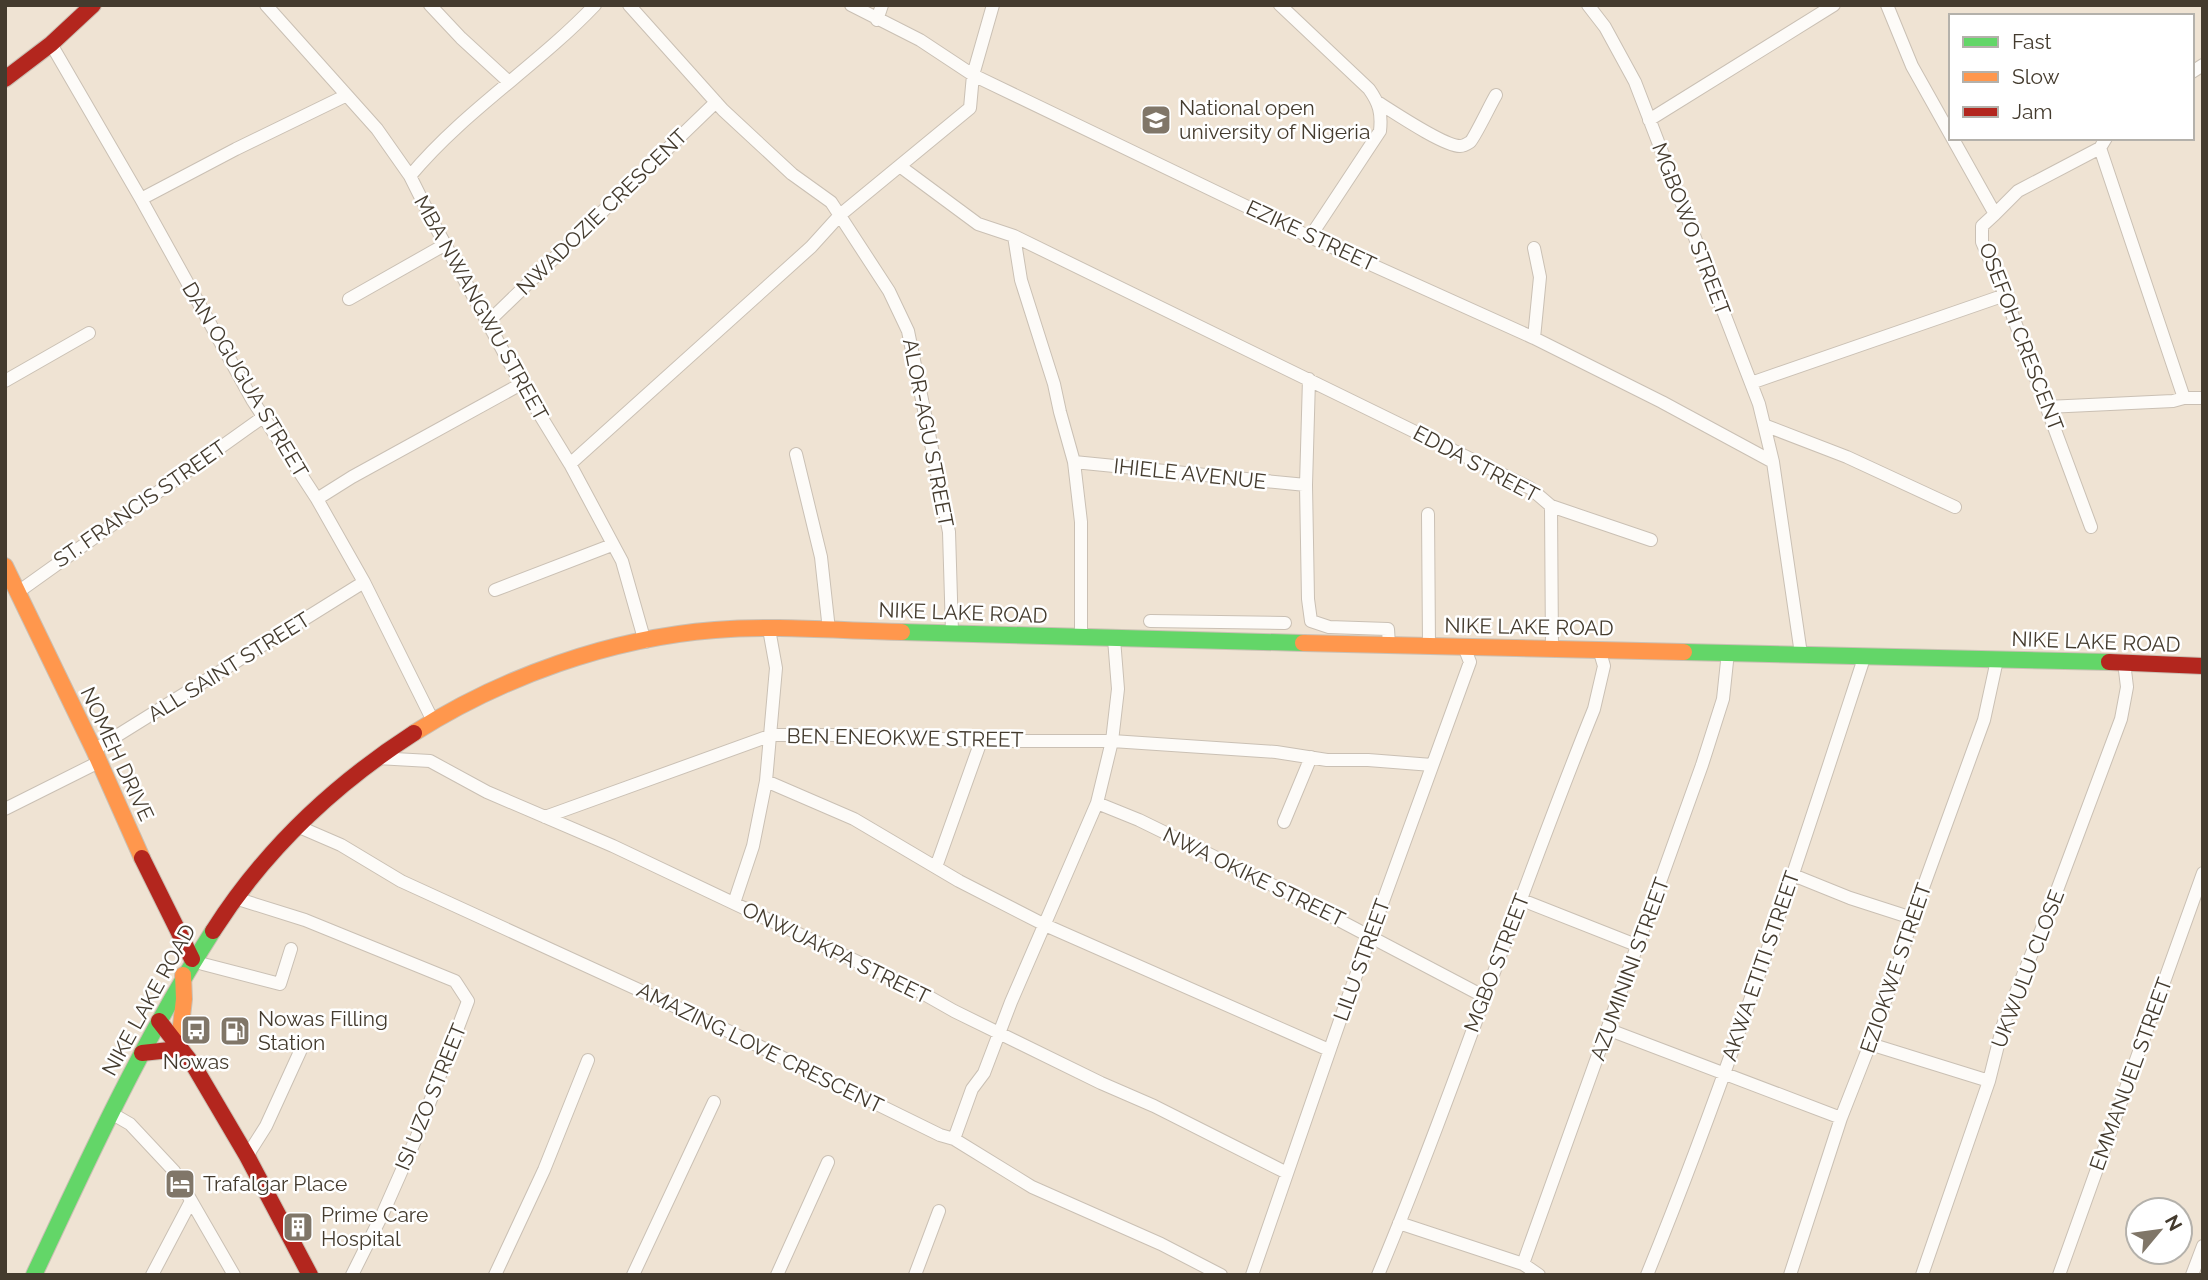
<svg xmlns="http://www.w3.org/2000/svg" width="2208" height="1280" font-family="Raleway,sans-serif">
<style>
.lines{fill:none;stroke-linecap:round;stroke-linejoin:round}
.street-casing{stroke:#cac0b4;stroke-width:14}
.fast-casing{stroke:#cac0b4;stroke-width:18}
.slow-casing{stroke:#cac0b4;stroke-width:18}
.jam-casing{stroke:#cac0b4;stroke-width:18}
.street{stroke:#fdfbf8;stroke-width:12}
.fast{stroke:#63d668;stroke-width:16}
.slow{stroke:#ff974d;stroke-width:16}
.jam{stroke:#b3261e;stroke-width:16}
.labels{text-anchor:middle;stroke-width:5;stroke-linejoin:round;paint-order:stroke}
.poi-label{font-size:21px;fill:#443b2e;stroke:#fff;text-anchor:start}
.street-label{font-size:21px;fill:#443b2e;stroke:#fff}
</style>
<rect width="100%" height="100%" fill="#efe3d3"/>
<g class="lines">
<!-- street casing -->
<g class="street-casing">
<path id="street" d="M266 5 377 129 410 176 434 224 521 384 570 464 622 561 645 642
M430 5 461 38 509 82
M629 5 723 110 792 174 831 202 889 291 908 331 949 532 952 632
M851 5 920 40 973 75 1310 237 1534 338 1662 402 1773 462
M1280 5 1369 89C1379 103 1382 113 1380 131L1310 237
M1588 5 1605 27 1635 82 1759 404 1773 462 1801 654
M1887 5 1912 66 1995 214 1982 226V242L2005 295 2091 527
M877 20 882 5
M51 44 141 199 253 401 317 499 364 582 433 721
M2192 72 2203 65
M1379 103C1395 113 1444 146 1460 146 1464 146 1467 144 1470 142 1474 139 1491 103 1496 95
M1649 120 1834 5
M2100 148 2184 398
M901 167 978 224 1014 236 1530 488 1551 506 1552 649
M410 176C464 111 537 66 595 5
M141 199 236 149 345 96
M1995 214 2018 191 2100 148 2106 138
M1014 236 1021 280 1054 384 1060 412 1074 462 1081 522V638
M349 299 446 244
M488 322 716 102
M1534 338 1540 277 1534 248
M1309 379 1306 485 1308 599 1311 621 1329 627 1388 629 1389 645
M5 381 89 333
M1751 383 2005 295
M2047 407 2173 401 2184 398H2203
M1764 425 1847 457 1955 507
M796 454 821 557 829 630
M1074 462 1306 485
M570 464 811 247 840 215 970 108 973 75 993 5
M317 499 352 477 521 384
M1551 506 1651 540
M1428 514 1429 646
M495 590 612 545
M18 592 263 417
M1150 621 1285 623
M94 750 364 582
M377 758 430 761 487 792 613 846 917 990 954 1011 1101 1083 1154 1106 1287 1173
M766 781 854 819 959 881 1045 925 1329 1050
M1097 803 1139 820 1274 886 1483 996
M5 809 99 762
M545 817 772 735H862L981 741H1112L1276 752 1327 760H1368L1432 765
M1284 822 1311 757
M297 826 341 845 401 881 722 1028 940 1135 954 1139 1032 1187 1161 1244 1221 1275
M936 867 981 741
M1793 875 1850 898 1912 918
M235 898 305 920 455 981 468 1001 417 1136 383 1213 352 1275
M1522 900 1636 945
M734 903 753 846 766 781 776 668 769 629
M192 959 203 964 280 984 291 949
M1607 1029 1841 1118
M1870 1044 1989 1081
M111 1113 130 1124 174 1171 234 1275
M954 1139 972 1089 984 1073 1011 1002 1097 803 1112 741 1118 689 1114 639
M247 1156 266 1126 303 1045
M1399 1223 1523 1264
M152 1275 191 1201
M495 1275 544 1170 588 1060
M633 1275 714 1102
M777 1275 828 1162
M915 1275 939 1211
M1252 1275 1346 1003 1470 662 1464 647
M1378 1275C1456 1088 1518 896 1594 709L1604 666 1599 649
M1539 1275 1523 1264 1702 765 1723 699 1728 652
M1647 1275C1730 1072 1797 863 1865 655
M1790 1275 1841 1118 1870 1044 1901 956 1912 918 1984 720 1997 660
M1922 1275 1989 1081 2003 1025 2053 901 2121 719 2127 687 2124 662
M2059 1275 2203 873
M2192 1275 2203 1246"/>
</g>
<!-- fast casing -->
<g class="fast-casing">
<path id="fast" d="M902 632 1303 643
M1684 652 2109 662
M34 1275C89 1157 143 1040 213 931"/>
</g>
<!-- slow casing -->
<g class="slow-casing">
<path id="slow" d="M5 566 94 750 142 858
M1303 643 1684 652
M414 733C502 677 611 638 715 630 777 625 840 631 902 632
M180 1034 184 999 183 975"/>
</g>
<!-- jam casing -->
<g class="jam-casing">
<path id="jam" d="M5 79 51 44 93 5
M2109 662 2203 666
M142 858 192 959
M213 931C264 851 335 784 414 733
M159 1021 194 1066 247 1156 310 1275
M142 1053 179 1049"/>
</g>
<!-- street -->
<use href="#street" class="street"/>
<!-- fast -->
<use href="#fast" class="fast"/>
<!-- slow -->
<use href="#slow" class="slow"/>
<!-- jam -->
<use href="#jam" class="jam"/>
</g>
<!-- icons -->
<defs>
<g id="school-square" transform="scale(1.575)"><rect x="-9" y="-9" width="18" height="18" rx="4" fill="#807668" stroke="#fff"/><path d="M0-5L7-2L0 1L-7-2ZM-4 1L0 2.5L4 1V4Q0 6-4 4Z" fill="#fff"/></g>
<g id="bus-square" transform="scale(1.575)"><rect x="-9" y="-9" width="18" height="18" rx="4" fill="#807668" stroke="#fff"/><path d="M-5-6H5V4H4V6H2V4H-2V6H-4V4H-5ZM-3.5-4V0h7V-4ZM-3.5 1.2v1.5H-2V1.2ZM2 1.2v1.5H3.5V1.2Z" fill="#fff"/></g>
<g id="fuel-square" transform="scale(1.575)"><rect x="-9" y="-9" width="18" height="18" rx="4" fill="#807668" stroke="#fff"/><path d="M-5.5-6h7V0h2V4h1.3V-2.5L3-4.5l.8-.8L6-3V5H2.5V1h-1V6h-7ZM-4.2-4.7v3.2H.2V-4.7Z" fill="#fff"/></g>
<g id="hotel-square" transform="scale(1.575)"><rect x="-9" y="-9" width="18" height="18" rx="4" fill="#807668" stroke="#fff"/><path d="M-6-4.5h1.5V1H6V5H4.5V3h-9V5H-6ZM-4 0a1.8 1.8 0 1 1 3.6 0ZM.5 0V-2.5h3Q6-2.5 6 0Z" fill="#fff"/></g>
<g id="building-square" transform="scale(1.575)"><rect x="-9" y="-9" width="18" height="18" rx="4" fill="#807668" stroke="#fff"/><path d="M-4-6H4V6H1V3H-1V6H-4ZM-2.5-4.3h1.7v1.8h-1.7ZM.8-4.3h1.7v1.8H.8ZM-2.5-1h1.7V.8h-1.7ZM.8-1h1.7V.8H.8Z" fill="#fff"/></g>
</defs>
<g fill-rule="evenodd">
<use href="#school-square" x="1156" y="120"/>
<use href="#bus-square" x="196" y="1030"/>
<use href="#fuel-square" x="235" y="1031"/>
<use href="#hotel-square" x="180" y="1184"/>
<use href="#building-square" x="298" y="1227"/>
</g>
<g class="labels">
<!-- poi labels -->
<g class="poi-label">
<text x="1179" y="115">National open<tspan x="1179" dy="24">university of Nigeria</tspan></text>
<text x="258" y="1026">Nowas Filling<tspan x="258" dy="24">Station</tspan></text>
<text x="196" y="1069" text-anchor="middle">Nowas</text>
<text x="203" y="1191">Trafalgar Place</text>
<text x="321" y="1222">Prime Care<tspan x="321" dy="24">Hospital</tspan></text>
</g>
<!-- street labels -->
<g class="street-label">
<text transform="translate(602 212) rotate(-44)" y="7">NWADOZIE CRESCENT</text>
<text transform="translate(1691 229) rotate(69)" y="7">MGBOWO STREET</text>
<text transform="translate(1311 236) rotate(25)" y="7">EZIKE STREET</text>
<text transform="translate(481 308) rotate(61)" y="7">MBA NWANGWU STREET</text>
<text transform="translate(2021 337) rotate(69)" y="7">OSEFOH CRESCENT</text>
<text transform="translate(245 380) rotate(59)" y="7">DAN OGUGUA STREET</text>
<text transform="translate(928 433) rotate(79)" y="7">ALOR-AGU STREET</text>
<text transform="translate(1476 464) rotate(28)" y="7">EDDA STREET</text>
<text transform="translate(1190 474) rotate(6)" y="7">IHIELE AVENUE</text>
<text transform="translate(140 504) rotate(-35)" y="7">ST. FRANCIS STREET</text>
<text transform="translate(963 613) rotate(2)" y="7">NIKE LAKE ROAD</text>
<text transform="translate(1529 627) rotate(1)" y="7">NIKE LAKE ROAD</text>
<text transform="translate(2096 642) rotate(2)" y="7">NIKE LAKE ROAD</text>
<text transform="translate(229 667) rotate(-32)" y="7">ALL SAINT STREET</text>
<text transform="translate(905 738) rotate(1)" y="7">BEN ENEOKWE STREET</text>
<text transform="translate(117 754) rotate(65)" y="7">NOMEH DRIVE</text>
<text transform="translate(1254 877) rotate(26)" y="7">NWA OKIKE STREET</text>
<text transform="translate(836 953) rotate(26)" y="7">ONWUAKPA STREET</text>
<text transform="translate(1362 960) rotate(-70)" y="7">LILU STREET</text>
<text transform="translate(1497 963) rotate(-69)" y="7">MGBO STREET</text>
<text transform="translate(1761 966) rotate(-71)" y="7">AKWA ETITI STREET</text>
<text transform="translate(1896 968) rotate(-71)" y="7">EZIOKWE STREET</text>
<text transform="translate(1630 969) rotate(-70)" y="7">AZUMININI STREET</text>
<text transform="translate(2028 969) rotate(-69)" y="7">UKWULU CLOSE</text>
<text transform="translate(149 1000) rotate(-61)" y="7">NIKE LAKE ROAD</text>
<text transform="translate(760 1048) rotate(26)" y="7">AMAZING LOVE CRESCENT</text>
<text transform="translate(2131 1074) rotate(-70)" y="7">EMMANUEL STREET</text>
<text transform="translate(431 1097) rotate(-68)" y="7">ISI UZO STREET</text>
</g>
</g>
<!-- border -->
<rect width="2208" height="1280" fill="none" stroke="#443b2e" stroke-width="14"/>
<!-- legend -->
<rect x="1949" y="14" width="245" height="126" fill="#ffffff" stroke="#b4b1ab" stroke-width="2"/>
<rect x="1963" y="37" width="35" height="10" fill="#63d668" stroke="#b4b1ab" stroke-width="2"/>
<text x="2012" y="49" font-size="21" fill="#443b2e">Fast</text>
<rect x="1963" y="72" width="35" height="10" fill="#ff974d" stroke="#b4b1ab" stroke-width="2"/>
<text x="2012" y="84" font-size="21" fill="#443b2e">Slow</text>
<rect x="1963" y="107" width="35" height="10" fill="#b3261e" stroke="#b4b1ab" stroke-width="2"/>
<text x="2012" y="119" font-size="21" fill="#443b2e">Jam</text>
<!-- north arrow -->
<g transform="translate(2159 1231) rotate(61)"><circle r="33" fill="#ffffff" stroke="#b4b1ab" stroke-width="2"/>
<path d="M0-5L12 26L0 18L-12 26Z" fill="#807668"/>
<text y="-10" font-size="19" font-weight="bold" text-anchor="middle" fill="#443b2e">N</text>
</g>
</svg>
